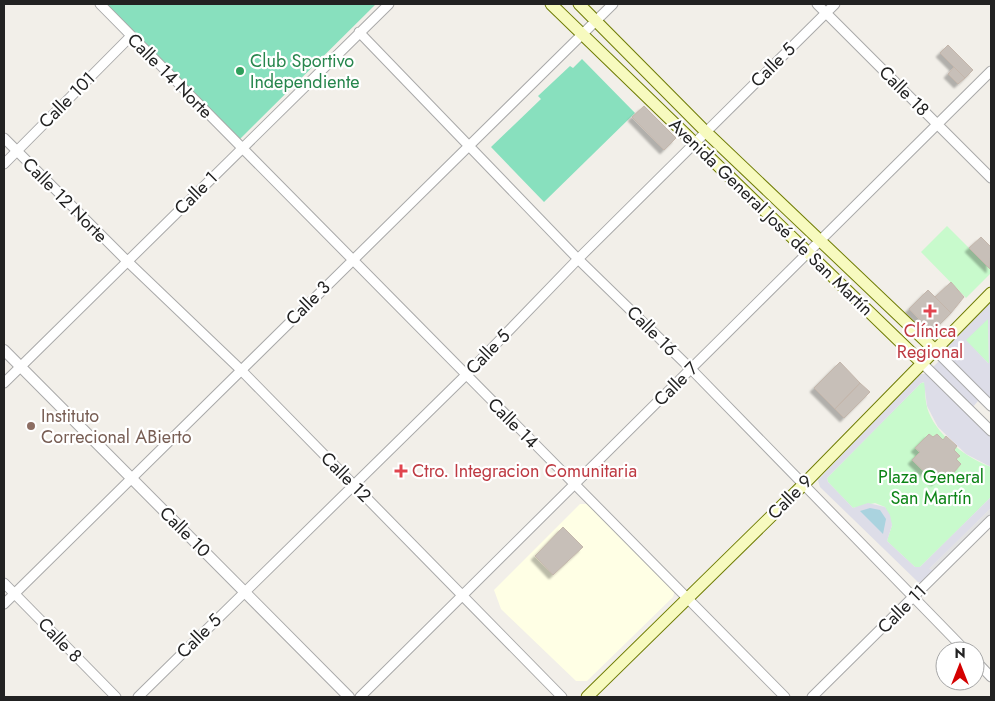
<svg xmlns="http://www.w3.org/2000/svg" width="995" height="701" font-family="Jost,sans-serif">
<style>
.education{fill:#ffffe5}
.park{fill:#c8facc}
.pitch{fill:#88e0be}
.parking{fill:#e2e2e2}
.plaza{fill:#dddde8;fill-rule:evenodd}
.water{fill:#aad3df}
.building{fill:#c7bfb8;stroke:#c4b6ab;filter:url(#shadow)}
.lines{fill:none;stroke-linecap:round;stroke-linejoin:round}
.minor-casing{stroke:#a9a9a9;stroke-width:11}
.tertiary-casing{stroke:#a9a9a9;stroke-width:12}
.secondary-casing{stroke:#707d05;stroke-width:13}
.minor{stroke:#fff;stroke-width:9}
.tertiary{stroke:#fff;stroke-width:10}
.secondary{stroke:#f7fabf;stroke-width:11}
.leisure-dot{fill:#2e9e5b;stroke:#fff;stroke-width:2}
.health-dot{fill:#e0444e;stroke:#fff;stroke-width:2}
.education-dot{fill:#8d6e63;stroke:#fff;stroke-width:2}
.labels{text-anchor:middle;stroke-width:4.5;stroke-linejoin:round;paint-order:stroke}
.leisure-label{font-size:18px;fill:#27864d;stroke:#fff;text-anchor:start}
.street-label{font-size:18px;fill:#222;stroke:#fff}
.health-label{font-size:18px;fill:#be3a42;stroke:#fff}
.education-label{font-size:18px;fill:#785e54;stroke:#fff;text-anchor:start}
.park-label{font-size:18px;fill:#0c8416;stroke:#fff}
</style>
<defs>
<filter id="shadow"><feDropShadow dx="-4" dy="4" stdDeviation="1" flood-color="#0004"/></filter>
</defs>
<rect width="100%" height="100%" fill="#f2efe9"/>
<!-- education -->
<path class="education" d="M580 504H588L675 590 673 597 587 681H576L501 609 494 590Z"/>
<!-- park -->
<path class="park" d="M947 226 991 270V273L966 298 921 252Z
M988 318 989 364 965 340Z
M925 382C925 392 925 403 929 413 939 437 968 459 991 467V497L920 567H915L887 541 892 525 885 507 875 503 853 508 828 482 827 478 921 383Z"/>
<!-- pitch -->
<path class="pitch" d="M105 4H376L240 139Z
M582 59 635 113 544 202 491 147 541 99 538 96 570 66 573 68Z"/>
<!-- parking -->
<path class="parking" d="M991 508V515L936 570 929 569Z"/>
<!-- plaza -->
<path class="plaza" d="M991 302V413L978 401 972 408 989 423 991 421V467L966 454 938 427 927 406 924 382 921 383 827 478 828 482 853 508 868 503 885 507 890 515 892 525 887 541 915 567H920L991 497V508L929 569 936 570 922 582H918L820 487 818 480 919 374H926L947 353 946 345ZM988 319 989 363H988L966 340Z"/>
<!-- water -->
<path class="water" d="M870 508 880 510 886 519 883 534 860 511Z"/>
<!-- building -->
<path class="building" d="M948 45 973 70 965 78 940 53Z
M954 67 965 78 958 84 948 74Z
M644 106 676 138 664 150 632 117Z
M981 237 991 247 990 269 969 248Z
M951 282 964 297 951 313 935 297Z
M928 290 951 313 935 329 929 328 909 309Z
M840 362 860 383 835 409 814 388Z
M860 383 870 392 844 418 835 409Z
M929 434 933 437 937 434 943 440 946 436 957 446 954 450 960 456 956 459 961 464 948 479 942 474 935 482 912 460 920 452 915 448Z
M563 527 583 547 553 575 535 556Z"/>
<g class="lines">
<!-- minor casing -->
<g class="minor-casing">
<path id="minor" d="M100 4 785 697
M817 4 991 178
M359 32 578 259 691 369 966 651
M4 138 127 261 241 370 562 697
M4 164 131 36
M935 350 991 406
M922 363 991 431
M4 383 389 4
M4 583 116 697
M4 604 613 4
M975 660 991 677
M138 697 466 375 578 259 835 4
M360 697 991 71
M812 697 991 520"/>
</g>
<!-- tertiary casing -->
<g class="tertiary-casing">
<path id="tertiary" d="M4 350 349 697"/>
</g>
<!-- secondary casing -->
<g class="secondary-casing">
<path id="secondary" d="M551 4 922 363
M579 4 706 132 935 350
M587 697 802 486 991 293"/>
</g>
<!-- minor -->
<use href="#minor" class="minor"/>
<!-- tertiary -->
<use href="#tertiary" class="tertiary"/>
<!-- secondary -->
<use href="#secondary" class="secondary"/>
</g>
<!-- markers -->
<circle class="leisure-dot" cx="240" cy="71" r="5"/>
<g class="health-dot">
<path d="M927.5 303.5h5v5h5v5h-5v5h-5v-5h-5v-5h5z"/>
<path d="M398.5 463.5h5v5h5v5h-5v5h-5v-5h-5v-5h5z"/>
</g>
<circle class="education-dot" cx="31" cy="426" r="5"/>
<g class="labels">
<!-- leisure labels -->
<g class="leisure-label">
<text x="250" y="67">Club Sportivo<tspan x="250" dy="21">Independiente</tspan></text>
</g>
<!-- street labels -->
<g class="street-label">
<text transform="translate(773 65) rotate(-45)" y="6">Calle 5</text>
<text transform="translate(170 76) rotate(45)" y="6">Calle 14 Norte</text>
<text transform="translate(904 91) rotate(45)" y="6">Calle 18</text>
<text transform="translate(67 100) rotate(-45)" y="6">Calle 101</text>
<text transform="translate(196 193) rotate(-45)" y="6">Calle 1</text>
<text transform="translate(65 200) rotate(45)" y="6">Calle 12 Norte</text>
<text transform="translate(771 217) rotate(44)" y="6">Avenida General José de San Martín</text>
<text transform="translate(308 303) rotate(-45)" y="6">Calle 3</text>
<text transform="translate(652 331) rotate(45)" y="6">Calle 16</text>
<text transform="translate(488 352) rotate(-46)" y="6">Calle 5</text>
<text transform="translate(676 384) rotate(-45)" y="6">Calle 7</text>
<text transform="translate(513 423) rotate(45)" y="6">Calle 14</text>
<text transform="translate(346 477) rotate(45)" y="6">Calle 12</text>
<text transform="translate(790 497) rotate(-45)" y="6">Calle 9</text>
<text transform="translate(185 532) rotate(45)" y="6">Calle 10</text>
<text transform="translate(902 609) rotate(-45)" y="6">Calle 11</text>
<text transform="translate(199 636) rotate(-45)" y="6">Calle 5</text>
<text transform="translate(60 640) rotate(46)" y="6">Calle 8</text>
</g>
<!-- health labels -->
<g class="health-label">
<text x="930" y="337">Clínica<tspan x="930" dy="21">Regional</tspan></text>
<text x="412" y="477" text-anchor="start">Ctro. Integracion Comunitaria</text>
</g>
<!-- education labels -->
<g class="education-label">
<text x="41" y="422">Instituto<tspan x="41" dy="21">Correcional ABierto</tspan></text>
</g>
<!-- park labels -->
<g class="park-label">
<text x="931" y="483">Plaza General<tspan x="931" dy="21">San Martín</tspan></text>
</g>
</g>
<!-- border -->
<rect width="995" height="701" fill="none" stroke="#222222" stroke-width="10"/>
<!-- north arrow -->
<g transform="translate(960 666)"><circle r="24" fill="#ffffff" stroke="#a7a7a7"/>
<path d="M0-4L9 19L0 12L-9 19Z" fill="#d40000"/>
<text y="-8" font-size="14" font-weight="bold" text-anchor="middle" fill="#222222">N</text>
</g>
</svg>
